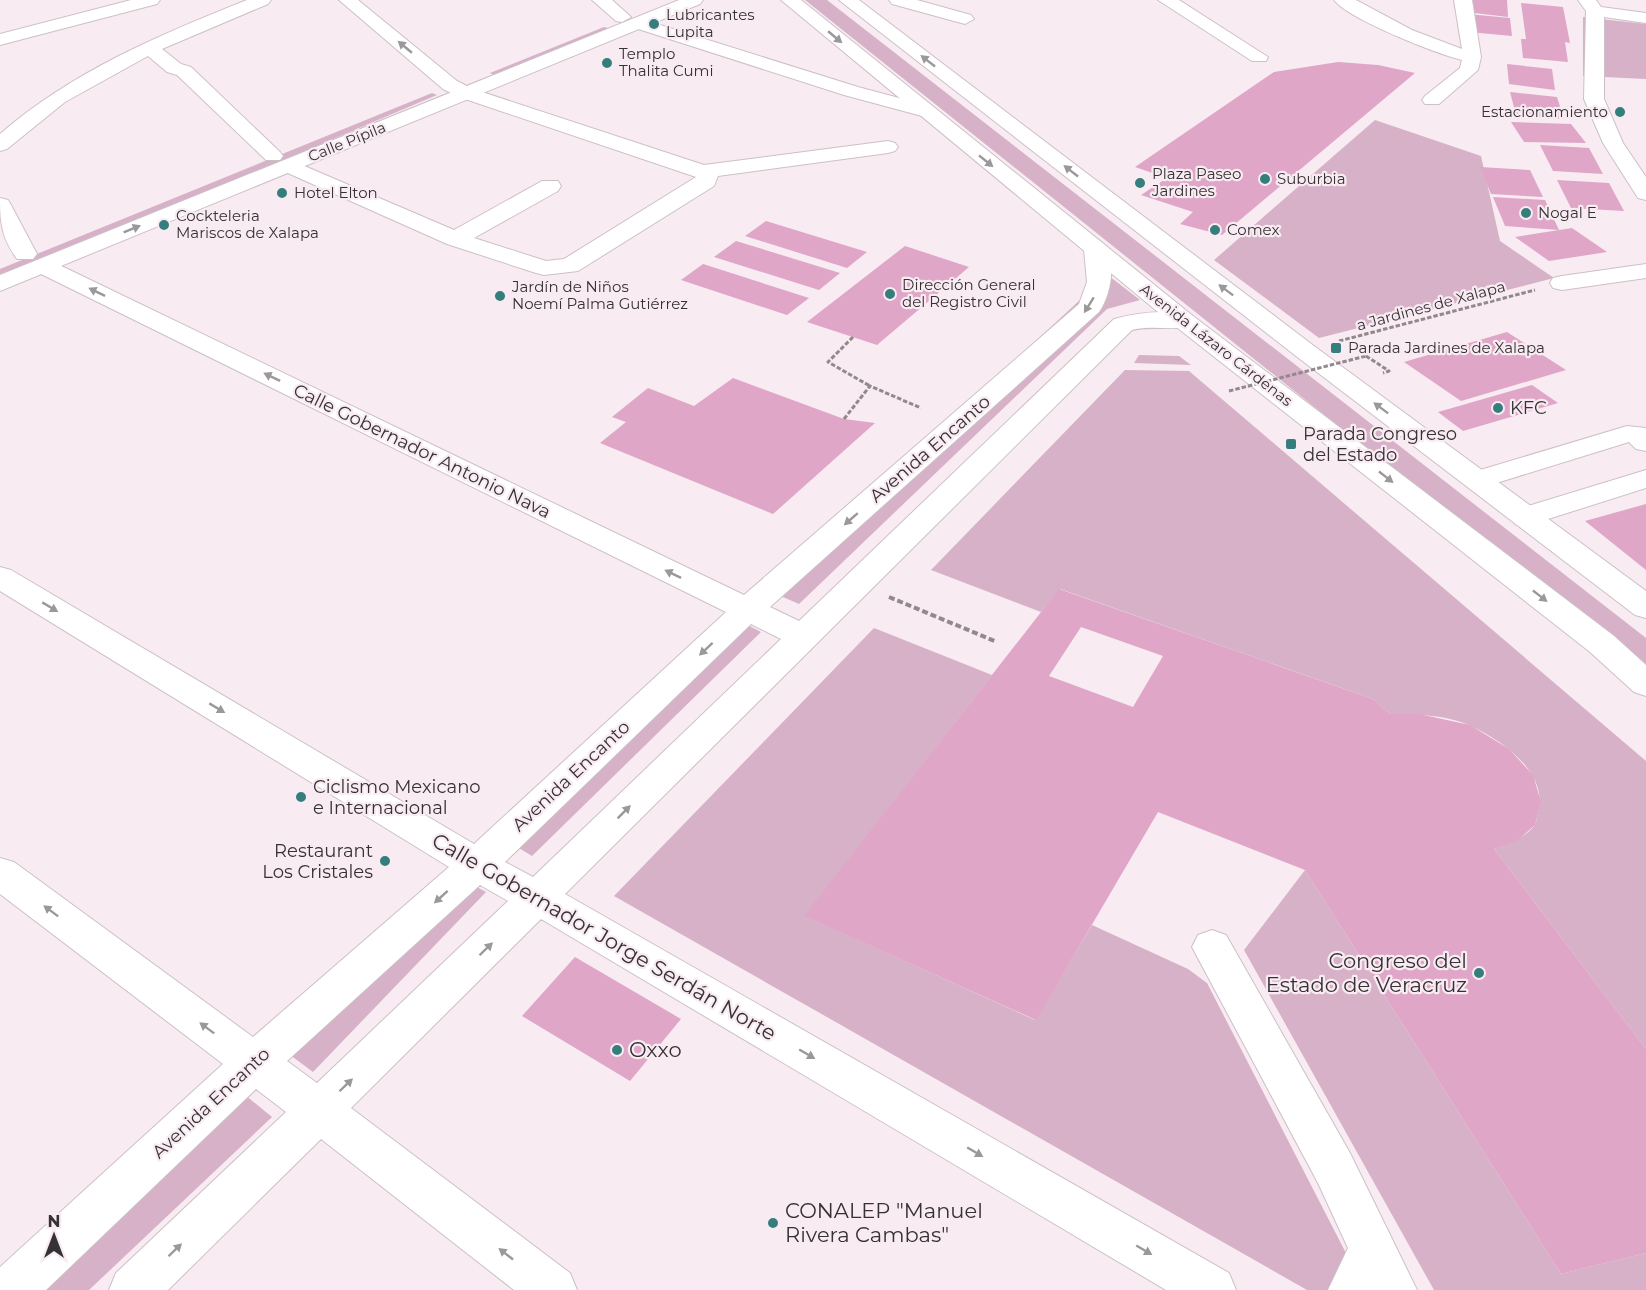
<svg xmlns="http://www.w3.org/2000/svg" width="1646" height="1290" font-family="Montserrat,sans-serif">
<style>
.green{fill:#d7b1c7}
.building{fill:#dfa6c7;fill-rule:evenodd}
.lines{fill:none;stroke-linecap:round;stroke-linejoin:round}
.minor-casing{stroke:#ccc0c7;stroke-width:2}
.major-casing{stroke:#ccc0c7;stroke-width:2}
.highway-casing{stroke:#ccc0c7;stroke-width:2}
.path-far1{stroke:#92898e;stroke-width:3;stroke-dasharray:4.5 2;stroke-linecap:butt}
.path{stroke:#92898e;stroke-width:4;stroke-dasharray:6 3;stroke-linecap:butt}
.minor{fill:#fff;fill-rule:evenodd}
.major{fill:#fff;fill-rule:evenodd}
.highway{fill:#fff;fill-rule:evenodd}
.path-bridge{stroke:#92898e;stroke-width:3;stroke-dasharray:4.5 2;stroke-linecap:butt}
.oneway{fill:#9a989a}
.poi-dot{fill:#367e7c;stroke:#f8ebf2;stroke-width:2}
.labels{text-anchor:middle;stroke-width:4.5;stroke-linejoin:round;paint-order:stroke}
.far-poi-label{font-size:15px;fill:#363134;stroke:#f8ebf2;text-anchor:start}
.far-street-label{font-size:15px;fill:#363134;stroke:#f8ebf2}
.poi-label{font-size:18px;fill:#363134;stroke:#f8ebf2;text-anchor:start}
.street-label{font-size:18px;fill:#363134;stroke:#f8ebf2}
.near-street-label{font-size:21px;fill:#363134;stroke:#f8ebf2}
.near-poi-label{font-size:21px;fill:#363134;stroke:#f8ebf2;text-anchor:start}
</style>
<rect width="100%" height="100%" fill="#f8ebf2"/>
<!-- green -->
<path class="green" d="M805 0H827L1646 638V672Z
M1583 17 1646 24V79L1583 76Z
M604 27 611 29 499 77 490 73Z
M432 93 437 95 0 280V269Z
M1375 120 1481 156 1500 241 1554 278 1319 338 1214 260Z
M1100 269 1140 300 1107 309 799 604 767 590 1081 299Z
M1139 355 1179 356 1191 365 1134 363Z
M1125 370 1189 371 1646 761V1049L1494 849C1508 843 1524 839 1534 826 1536 823 1537 818 1538 813 1549 773 1503 741 1471 726 1447 715 1416 714 1390 714L1373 699 1060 589 1041 612 931 570Z
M734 618 761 632 532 856 499 836Z
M874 628 992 675 805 916 1035 1020 1092 925 1188 969 1207 983 1348 1257 1328 1290H1307L614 896Z
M1305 870 1561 1274 1646 1253V1290H1434L1244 950Z
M451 873 486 892 313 1072 274 1043Z
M228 1081 272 1117 89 1290H8Z"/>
<!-- building -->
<path class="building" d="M1466 0H1507L1508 17 1466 12Z
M1521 3 1563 7 1570 43 1565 42 1568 62 1523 58 1521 39H1526Z
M1468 14 1510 18 1512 36 1469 32Z
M1338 62 1378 65 1415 73 1222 235 1180 224 1193 212 1141 195 1167 178 1135 167 1274 72Z
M1507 64 1552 69 1555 90 1509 84Z
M1510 92 1557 97 1564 119 1516 115Z
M1511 122 1571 124 1586 143 1524 142Z
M1540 145 1589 148 1603 174 1553 171Z
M1480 167 1530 170 1543 197 1491 194Z
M1557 180 1609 183 1624 211 1571 208Z
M1493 197 1545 200 1559 230 1505 226Z
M766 221 867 252 847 268 745 236Z
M1572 228 1607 252 1549 261 1515 237Z
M736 241 840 273 819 290 714 257Z
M905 246 969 267 877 345 807 322Z
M703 264 809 298 787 315 681 280Z
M1507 332 1566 370 1461 401 1404 362Z
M733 378 844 419 875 423 773 514 600 443 626 422 612 417 648 388 694 406Z
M1532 385 1558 403 1463 431 1438 412Z
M1646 504V570L1585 521Z
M1059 589 1373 699 1390 714H1419L1470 725 1509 749 1533 775 1541 802 1535 825 1518 840 1494 849 1646 1049V1253L1561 1274 1305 870 1158 812 1036 1020 804 916ZM1081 627 1163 656 1133 707 1049 676Z
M575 957 681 1019 630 1081 522 1016Z"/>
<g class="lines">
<!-- minor casing -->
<g class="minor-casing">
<path id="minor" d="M131 0H160L157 4 0 45V34Z
M247 0H271L268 4 162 49 181 64 191 67 280 152 283 156 280 160H266L177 75 167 72 148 56 65 102 7 149 0 151V134C73 71 159 35 247 0Z
M339 0H358L457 81 473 89 704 165 888 141 895 143 898 147 895 151 888 153 718 176 714 186 578 271 544 275 536 273 447 244 281 170 277 166 281 162H295L454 230 542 181H558L561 186 558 191 474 238 546 261 564 259 696 177 459 97 443 89Z
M592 0H612L631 17 622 22 616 21Z
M889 0H917L971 15 974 19 965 24 892 4Z
M1158 0H1179L1268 57 1266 61H1252Z
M1334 0H1356L1412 30 1462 49 1454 0H1472L1481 57 1478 70 1439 104H1425L1422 100 1425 96 1460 68 1462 60C1437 54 1348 19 1334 0Z
M1578 0H1596L1601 7 1646 13V23L1604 17V99L1623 143 1646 177V200L1638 198 1603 143 1584 99 1586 11Z
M638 18 858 87 929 106 932 110 929 114 922 116 844 95 632 27 629 23 632 19Z
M0 198 8 200 11 205 37 254 33 259H17C2 238 0 224 0 198Z
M1096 242 1104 244C1117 262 1111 295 1099 312L770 607 799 621 1114 319C1140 312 1166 309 1193 316L1196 321 1193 326C1173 331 1152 325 1132 330L565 894 1229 1273 1236 1290H1166L541 919 351 1108 570 1273 577 1290H514L321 1139 168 1290H109L116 1273 286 1112 256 1089 46 1290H0V1267L223 1064 0 894V858L14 862 253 1037 449 867 0 591V567L11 570 474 844 726 612 35 271 31 266 35 261H51L744 595 1079 304 1087 282 1084 249 1088 244ZM751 624 781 639 533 877 505 862ZM480 885 508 901 317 1083 287 1061Z
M1646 264V278L1562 290 1553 288 1550 283 1553 278 1562 276Z
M1627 426 1646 428V451L1636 449 1629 442 1477 489 1467 486 1463 480 1467 474Z
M1646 470V488L1526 526 1515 524 1511 517 1515 510Z
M1212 930 1226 935 1350 1153 1417 1290H1328L1348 1248 1318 1183 1192 947 1198 935Z"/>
</g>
<!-- major casing -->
<g class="major-casing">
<path id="major" d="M679 0H703L700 4 0 291V275Z"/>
</g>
<!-- highway casing -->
<g class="highway-casing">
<path id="highway" d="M781 0H801L1193 316 1614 636 1646 665V696L1634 692 1590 652 1175 326Z
M839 0H859L1314 346 1646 591V618L1635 615 1296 356Z"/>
</g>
<!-- path-far1 -->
<path class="path-far1" d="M853 337 828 362 870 386
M1339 341 1535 290
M1366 356 1389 371 1383 373
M844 419 870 386 921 408"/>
<!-- path -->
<path class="path" d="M889 597 997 642"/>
<!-- minor -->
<use href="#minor" class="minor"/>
<!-- major -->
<use href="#major" class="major"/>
<!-- highway -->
<use href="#highway" class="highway"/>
<!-- path-bridge -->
<path class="path-bridge" d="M1229 391 1366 356"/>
</g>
<!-- one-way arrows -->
<defs><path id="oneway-solid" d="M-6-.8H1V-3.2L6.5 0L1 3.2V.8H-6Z" transform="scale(1.5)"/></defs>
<g class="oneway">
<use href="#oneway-solid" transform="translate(835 37) rotate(40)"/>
<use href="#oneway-solid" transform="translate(405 47) rotate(-140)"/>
<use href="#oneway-solid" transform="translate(928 61) rotate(-142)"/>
<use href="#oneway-solid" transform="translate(986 161) rotate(39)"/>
<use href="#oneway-solid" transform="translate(1071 171) rotate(-142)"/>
<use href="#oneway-solid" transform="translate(132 229) rotate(-22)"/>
<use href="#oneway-solid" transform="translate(1226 290) rotate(-143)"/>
<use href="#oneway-solid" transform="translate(97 292) rotate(-154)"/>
<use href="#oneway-solid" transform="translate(1089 305) rotate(122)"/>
<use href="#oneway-solid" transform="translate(272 377) rotate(-154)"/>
<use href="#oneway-solid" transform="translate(1381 408) rotate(-143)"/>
<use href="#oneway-solid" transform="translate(1386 477) rotate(38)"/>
<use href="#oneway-solid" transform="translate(851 519) rotate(139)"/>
<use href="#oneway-solid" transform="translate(673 574) rotate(-154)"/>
<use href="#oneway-solid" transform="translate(1540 596) rotate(38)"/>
<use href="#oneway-solid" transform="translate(50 607) rotate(31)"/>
<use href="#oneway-solid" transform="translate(706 649) rotate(137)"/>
<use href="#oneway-solid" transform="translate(217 708) rotate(31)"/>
<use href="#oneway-solid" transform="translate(624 812) rotate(-45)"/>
<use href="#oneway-solid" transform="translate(441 897) rotate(138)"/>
<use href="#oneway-solid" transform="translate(51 911) rotate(-143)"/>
<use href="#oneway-solid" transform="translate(486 949) rotate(-44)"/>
<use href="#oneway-solid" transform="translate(207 1028) rotate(-143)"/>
<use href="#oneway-solid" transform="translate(807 1054) rotate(30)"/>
<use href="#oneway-solid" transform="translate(346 1085) rotate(-44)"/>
<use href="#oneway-solid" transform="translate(975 1152) rotate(30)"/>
<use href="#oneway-solid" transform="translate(175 1250) rotate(-44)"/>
<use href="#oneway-solid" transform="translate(1144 1250) rotate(30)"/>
<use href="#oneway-solid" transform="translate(506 1254) rotate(-142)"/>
</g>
<!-- markers -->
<g class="poi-dot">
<circle cx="654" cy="24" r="6"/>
<circle cx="607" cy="63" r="6"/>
<circle cx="1620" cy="112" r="6"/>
<circle cx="1265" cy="179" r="6"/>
<circle cx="1140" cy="183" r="6"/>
<circle cx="282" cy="193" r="6"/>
<circle cx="1526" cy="213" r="6"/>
<circle cx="164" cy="225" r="6"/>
<circle cx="1215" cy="230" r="6"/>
<circle cx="890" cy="294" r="6"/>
<circle cx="500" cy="296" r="6"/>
<rect x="1330" y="342" width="12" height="12" rx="3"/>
<circle cx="1498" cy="408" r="6"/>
<rect x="1285" y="438" width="12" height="12" rx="3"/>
<circle cx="301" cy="797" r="6"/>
<circle cx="385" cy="861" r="6"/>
<circle cx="1479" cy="973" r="6"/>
<circle cx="617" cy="1050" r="6"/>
<circle cx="773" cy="1223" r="6"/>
</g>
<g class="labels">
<!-- far-poi labels -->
<g class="far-poi-label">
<text x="666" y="20">Lubricantes<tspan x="666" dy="17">Lupita</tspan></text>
<text x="619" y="59">Templo<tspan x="619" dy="17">Thalita Cumi</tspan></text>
<text x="1608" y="117" text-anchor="end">Estacionamiento</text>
<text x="1152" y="179">Plaza Paseo<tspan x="1152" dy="17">Jardines</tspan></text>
<text x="1277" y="184">Suburbia</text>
<text x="294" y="198">Hotel Elton</text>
<text x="1538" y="218">Nogal E</text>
<text x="176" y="221">Cockteleria<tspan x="176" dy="17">Mariscos de Xalapa</tspan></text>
<text x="1227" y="235">Comex</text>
<text x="902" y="290">Dirección General<tspan x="902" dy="17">del Registro Civil</tspan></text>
<text x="512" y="292">Jardín de Niños<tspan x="512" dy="17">Noemí Palma Gutiérrez</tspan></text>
<text x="1348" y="353">Parada Jardines de Xalapa</text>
</g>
<!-- far-street labels -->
<g class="far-street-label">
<text transform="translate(347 142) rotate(-22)" y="5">Calle Pípila</text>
<text transform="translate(1431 306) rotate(-15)" y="5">a Jardines de Xalapa</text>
<text transform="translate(1216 345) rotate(38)" y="5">Avenida Lázaro Cárdenas</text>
</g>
<!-- poi labels -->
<g class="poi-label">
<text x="1510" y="414">KFC</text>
<text x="1303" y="440">Parada Congreso<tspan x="1303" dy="21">del Estado</tspan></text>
<text x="313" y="793">Ciclismo Mexicano<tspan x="313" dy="21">e Internacional</tspan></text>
<text x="373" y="857" text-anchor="end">Restaurant<tspan x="373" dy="21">Los Cristales</tspan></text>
</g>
<!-- street labels -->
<g class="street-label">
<text transform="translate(930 449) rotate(-41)" y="6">Avenida Encanto</text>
<text transform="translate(422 451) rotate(26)" y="6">Calle Gobernador Antonio Nava</text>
<text transform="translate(571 776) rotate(-43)" y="6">Avenida Encanto</text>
<text transform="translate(211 1103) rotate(-43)" y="6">Avenida Encanto</text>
</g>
<!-- near-street labels -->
<g class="near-street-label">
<text transform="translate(604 937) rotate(30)" y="7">Calle Gobernador Jorge Serdán Norte</text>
</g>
<!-- near-poi labels -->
<g class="near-poi-label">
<text x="1467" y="968" text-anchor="end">Congreso del<tspan x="1467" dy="24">Estado de Veracruz</tspan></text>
<text x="629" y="1057">Oxxo</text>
<text x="785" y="1218">CONALEP "Manuel<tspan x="785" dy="24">Rivera Cambas"</tspan></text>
</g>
</g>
<!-- north arrow -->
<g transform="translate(54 1236)" stroke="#f8ebf2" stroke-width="4.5" paint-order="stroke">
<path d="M0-4.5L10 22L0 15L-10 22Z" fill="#363134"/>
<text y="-9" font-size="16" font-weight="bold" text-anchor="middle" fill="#363134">N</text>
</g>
</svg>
